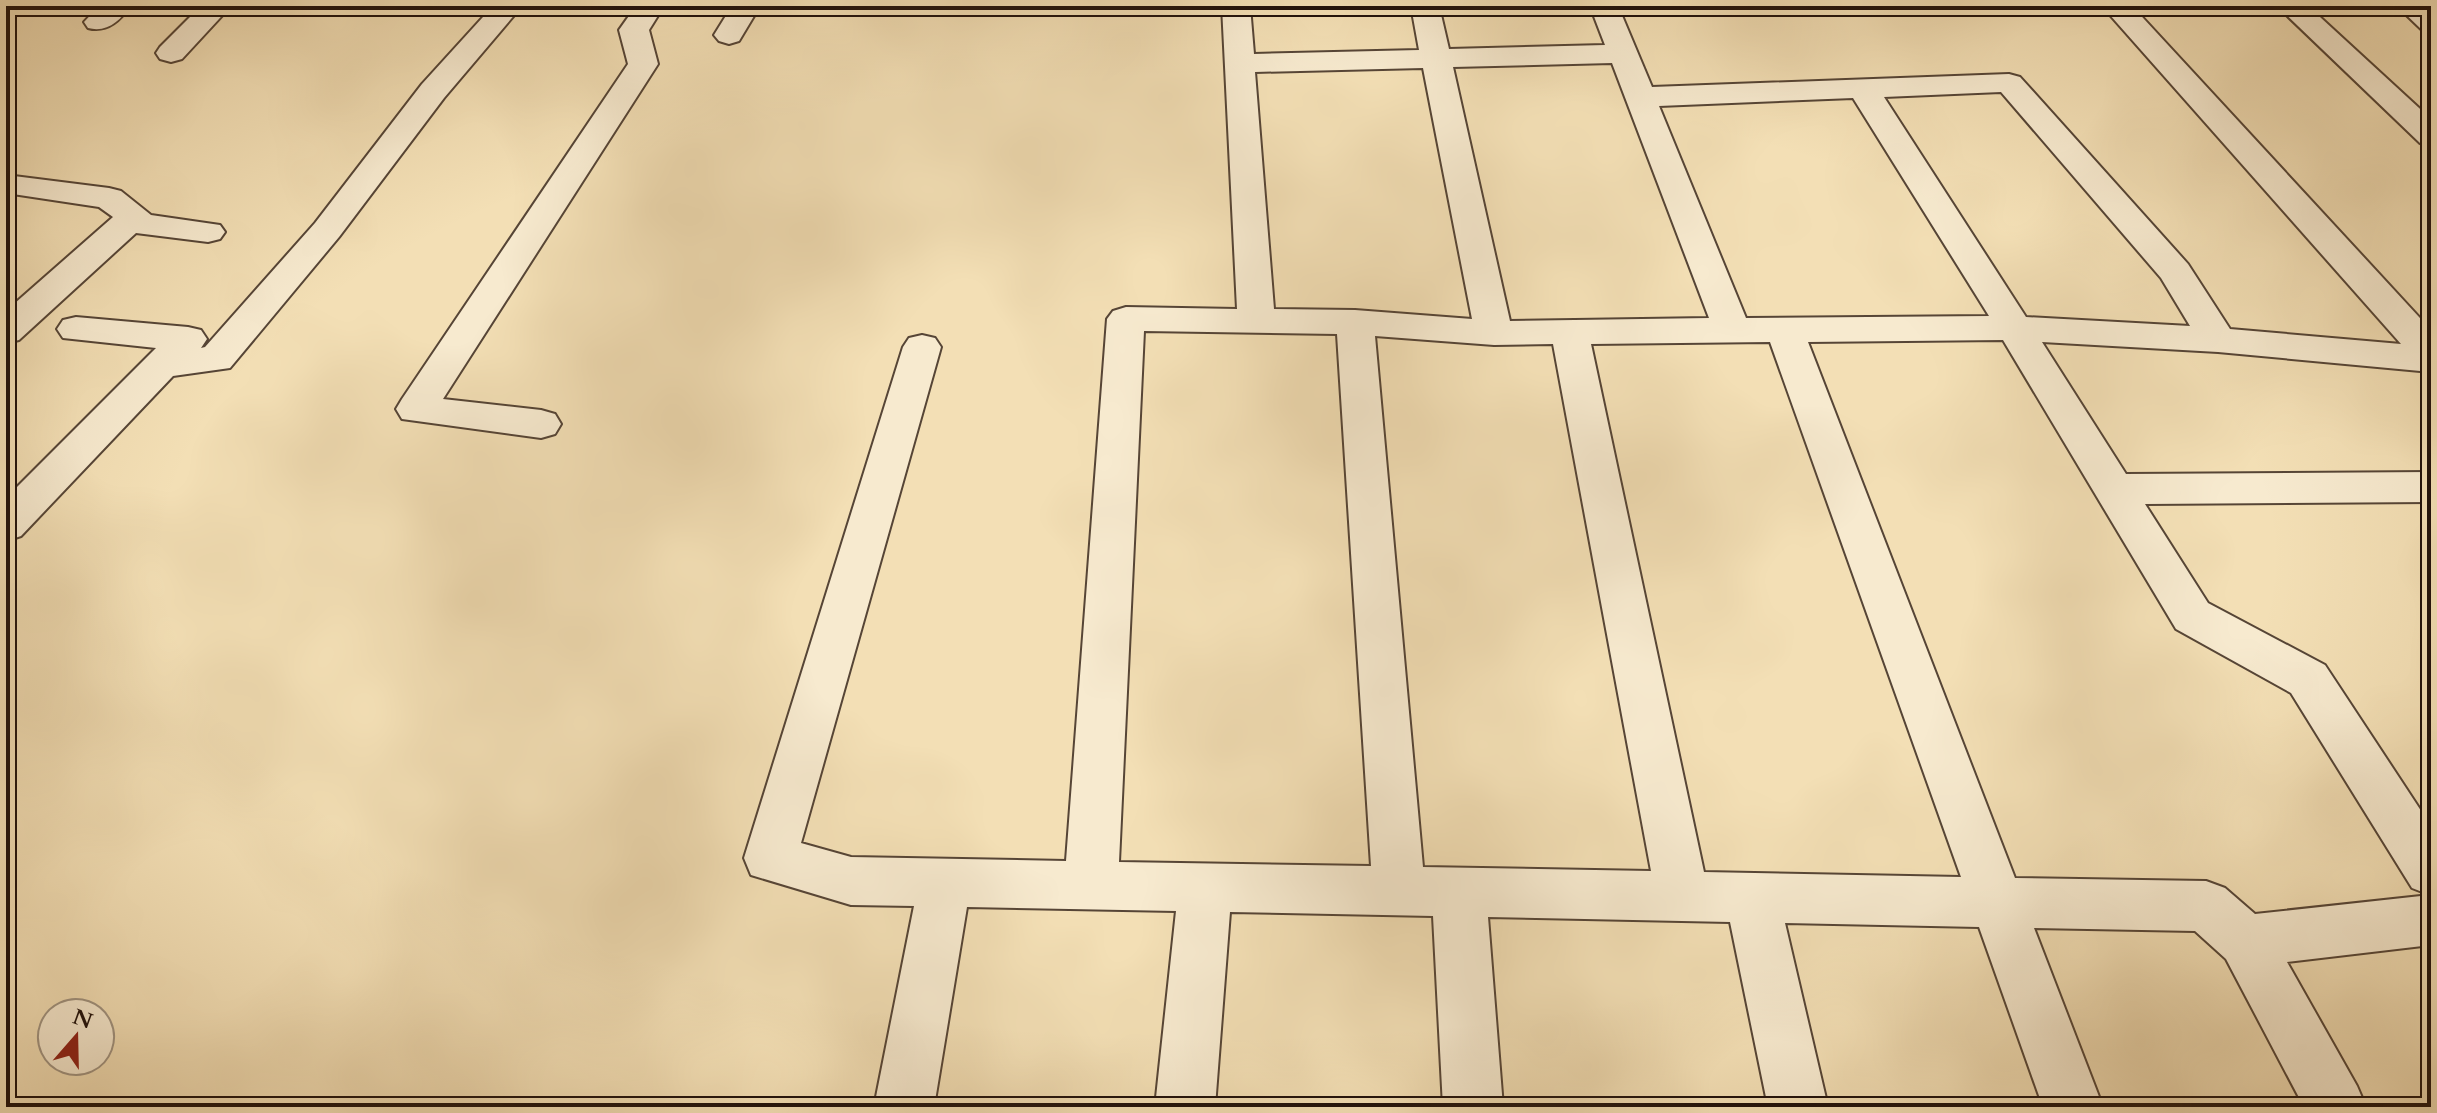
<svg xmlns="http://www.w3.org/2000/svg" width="2437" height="1113" font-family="Cardo,serif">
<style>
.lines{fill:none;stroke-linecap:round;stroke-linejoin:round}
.minor-casing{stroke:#564536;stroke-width:4}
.minor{fill:#f7eacf;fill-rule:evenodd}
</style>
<rect width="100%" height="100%" fill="#f3dfb5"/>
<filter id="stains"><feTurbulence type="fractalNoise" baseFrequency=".0025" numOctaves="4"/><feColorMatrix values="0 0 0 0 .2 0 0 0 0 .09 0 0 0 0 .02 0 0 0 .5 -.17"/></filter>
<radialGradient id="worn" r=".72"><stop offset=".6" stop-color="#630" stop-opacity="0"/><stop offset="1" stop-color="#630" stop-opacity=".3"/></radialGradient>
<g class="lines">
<!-- minor casing -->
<g class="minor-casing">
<path id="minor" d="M99 6H130C120 21 107 33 88 28L84 22Z
M201 6H231L182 59 171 62 160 59 156 53 160 47Z
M493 6H522L444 98 339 237 230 368 173 376 21 536 6 541V498L156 348 63 338 57 329 63 320 76 317 188 327 201 330 207 339 201 348 205 347 315 223 422 84Z
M636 6H664L649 30 658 64 443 399 541 410 555 414 561 424 555 434 541 438 402 419 396 409 402 399 628 64 619 30Z
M732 6H760L739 41 729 44 719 41 714 35Z
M1222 6H1250L1254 54 1419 50 1411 6H1439L1449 49 1605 45 1590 6H1618L1652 87 2009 74 2020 77 2188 264 2230 329 2401 344 2102 6H2132L2431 330V372L2218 352 2042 342 2126 474 2431 472V502L2145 504 2208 603 2325 665 2431 826V945L2287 962 2357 1086 2366 1107H2304L2226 959 2195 931 2034 928 2103 1107H2043L1979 927 1785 923 1828 1107H1768L1730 922 1488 917 1503 1107H1443L1433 916 1230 912 1215 1107H1155L1176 911 967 907 934 1107H874L914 906 851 905 751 875 744 858 903 347 909 338 922 335 935 338 941 347 801 843 851 857 1066 861 1107 319 1113 311 1126 307 1237 309ZM1612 63 1709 318 1510 321 1453 67ZM1423 68 1472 319 1355 310 1274 309 1255 72ZM2001 92 2161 278 2190 326 2026 317 1884 97ZM1853 98 1989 316 1746 318 1659 106ZM1144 331 1337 334 1371 866 1119 862ZM1375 336 1494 345 1553 344 1651 871 1423 867ZM2003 340 2176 629 2291 693 2412 888 2430 895 2255 914 2225 888 2206 881 2015 878 1808 342ZM1770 342 1961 877 1704 872 1591 344Z
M2277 6H2308L2431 119V146L2420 143Z
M2397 6H2428L2431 8V32L2421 29Z
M6 175 109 188 121 191 151 215 220 225 225 232 220 239 208 242 136 233 19 340 6 343V311L113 217 99 207 6 193Z"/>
</g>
<!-- minor -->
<use href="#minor" class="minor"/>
</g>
<!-- margin -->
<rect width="2437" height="1113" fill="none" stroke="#f3dfb5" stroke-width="32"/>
<rect x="8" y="8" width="2421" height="1097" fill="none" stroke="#21120c" stroke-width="4"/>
<rect x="16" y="16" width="2405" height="1081" fill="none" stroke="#21120c" stroke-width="2"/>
<!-- north arrow -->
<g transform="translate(76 1037) rotate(20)"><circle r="38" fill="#f7eacf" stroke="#a19481" stroke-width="2"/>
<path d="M0-6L14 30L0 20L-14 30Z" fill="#8f2418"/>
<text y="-12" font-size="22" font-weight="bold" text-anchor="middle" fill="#21120c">N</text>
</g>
<rect width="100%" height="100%" filter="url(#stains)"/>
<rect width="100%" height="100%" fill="url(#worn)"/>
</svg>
